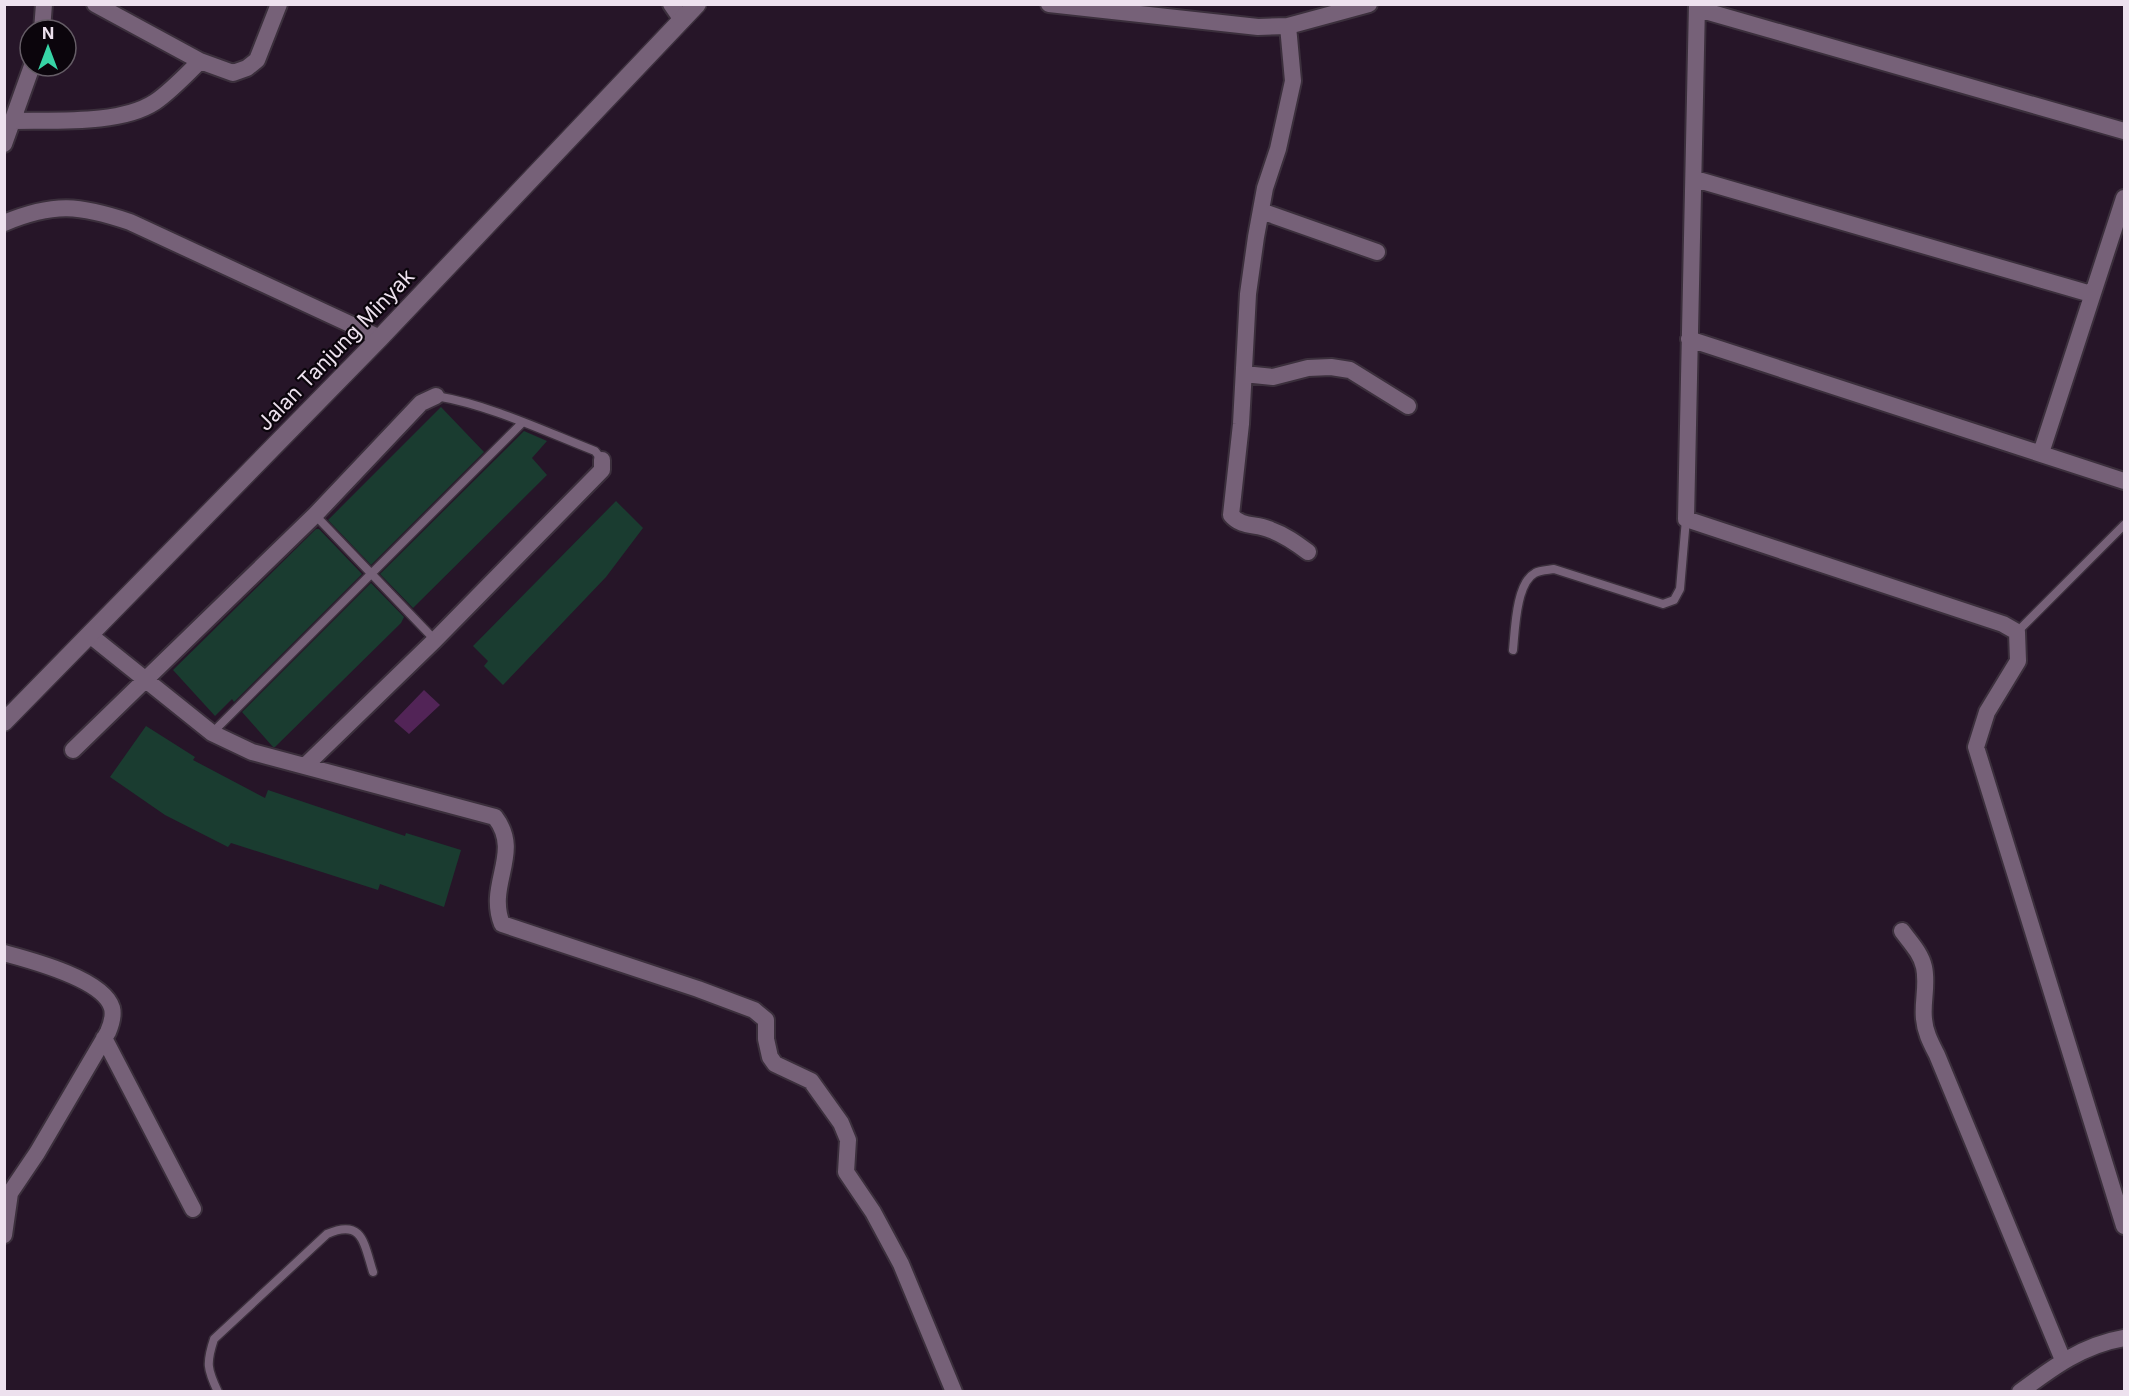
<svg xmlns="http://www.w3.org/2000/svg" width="2129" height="1396" font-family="Inter,sans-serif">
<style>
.green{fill:#522457}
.building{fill:#1a3c30}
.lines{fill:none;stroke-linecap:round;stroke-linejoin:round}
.service-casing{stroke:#3b2f3c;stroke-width:11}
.minor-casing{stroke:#3b2f3c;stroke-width:20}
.secondary-casing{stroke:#3b2f3c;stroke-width:21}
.service{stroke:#766178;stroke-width:8}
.minor{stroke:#766178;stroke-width:16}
.secondary{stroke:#766178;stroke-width:18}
.labels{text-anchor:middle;stroke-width:4.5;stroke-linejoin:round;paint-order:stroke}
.street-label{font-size:21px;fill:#ede1ee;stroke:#0b050c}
</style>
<rect width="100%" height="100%" fill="#261528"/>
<!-- green -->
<path class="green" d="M424 690 440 705 409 734 394 721Z"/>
<!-- building -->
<path class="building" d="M441 407 484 452 371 565 328 520Z
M524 431 547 441 532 458 547 475 413 608 380 574Z
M616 501 643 528 606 577 503 685 484 666 488 661 473 646Z
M316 529H319L362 574 234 702 232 699 215 716 173 670Z
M371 583 404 617 401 623 275 747H273L242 712Z
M146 726 195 757 193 760 265 798 268 790 405 836 406 833 461 850 444 907 380 884 378 890 231 843 228 847 165 815 110 777Z"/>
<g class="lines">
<!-- service casing -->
<g class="service-casing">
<path id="service" d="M436 396C490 405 544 431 595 451L602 460
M315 515 435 640
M2017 632 2124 525
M1513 650C1515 630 1516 583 1535 573 1540 570 1549 570 1554 569L1663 604 1674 600 1680 589 1686 519
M212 733 522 423
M218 1392C207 1369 206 1363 214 1339L327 1234C363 1218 364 1244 373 1272"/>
</g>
<!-- minor casing -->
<g class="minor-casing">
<path id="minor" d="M95 4 200 61 233 73 247 68 257 60 279 4
M671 4 682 20
M1049 4 1258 27 1288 26 1369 4
M1697 4 1686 519 2003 624 2017 632 2018 661 1987 712 1976 747 2124 1226
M1698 9 2124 131
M1288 26 1293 81 1278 149 1265 188 1256 237 1248 294 1241 424 1231 515C1242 528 1256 523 1271 530 1285 535 1296 543 1308 552
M42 30 44 4
M13 121C54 120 120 125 155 102 171 91 186 75 200 61
M4 144 32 66
M1695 179 2091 294
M1261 211 1377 252
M4 223C54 202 80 205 130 222L380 338
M1689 339 2124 481
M1244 374 1273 377 1308 368 1331 367 1350 370 1408 406
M2041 453 2124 198
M91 636 212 733 252 752 495 817C523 853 486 884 502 924L698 989 754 1010 766 1020V1039L770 1057 775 1064 811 1081 841 1123 848 1140 846 1172 873 1212 901 1264 954 1392
M73 750 315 515 421 403 436 396
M306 765 435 640 602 470V460
M1902 931C1910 942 1921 953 1924 967 1928 985 1922 1002 1924 1019 1925 1032 1931 1043 1937 1055L2063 1360
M4 953C30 960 104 979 112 1008 114 1016 111 1025 108 1032L37 1153 10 1193 4 1235
M104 1038 193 1209
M2020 1392C2053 1367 2083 1345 2124 1338"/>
</g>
<!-- secondary casing -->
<g class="secondary-casing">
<path id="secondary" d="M4 722 380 338 697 4"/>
</g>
<!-- service -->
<use href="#service" class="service"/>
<!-- minor -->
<use href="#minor" class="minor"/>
<!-- secondary -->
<use href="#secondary" class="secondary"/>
</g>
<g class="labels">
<!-- street labels -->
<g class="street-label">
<text transform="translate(336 350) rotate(-46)" y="7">Jalan Tanjung Minyak</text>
</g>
</g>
<!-- border -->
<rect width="2129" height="1396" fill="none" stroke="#ede1ee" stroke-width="12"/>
<!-- north arrow -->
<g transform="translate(48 48)"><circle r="28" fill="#0b050c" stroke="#655d66" stroke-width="1.5"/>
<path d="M0-4.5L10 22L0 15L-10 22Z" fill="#37d4a6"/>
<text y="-9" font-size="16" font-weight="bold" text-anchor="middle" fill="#ede1ee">N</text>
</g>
</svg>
